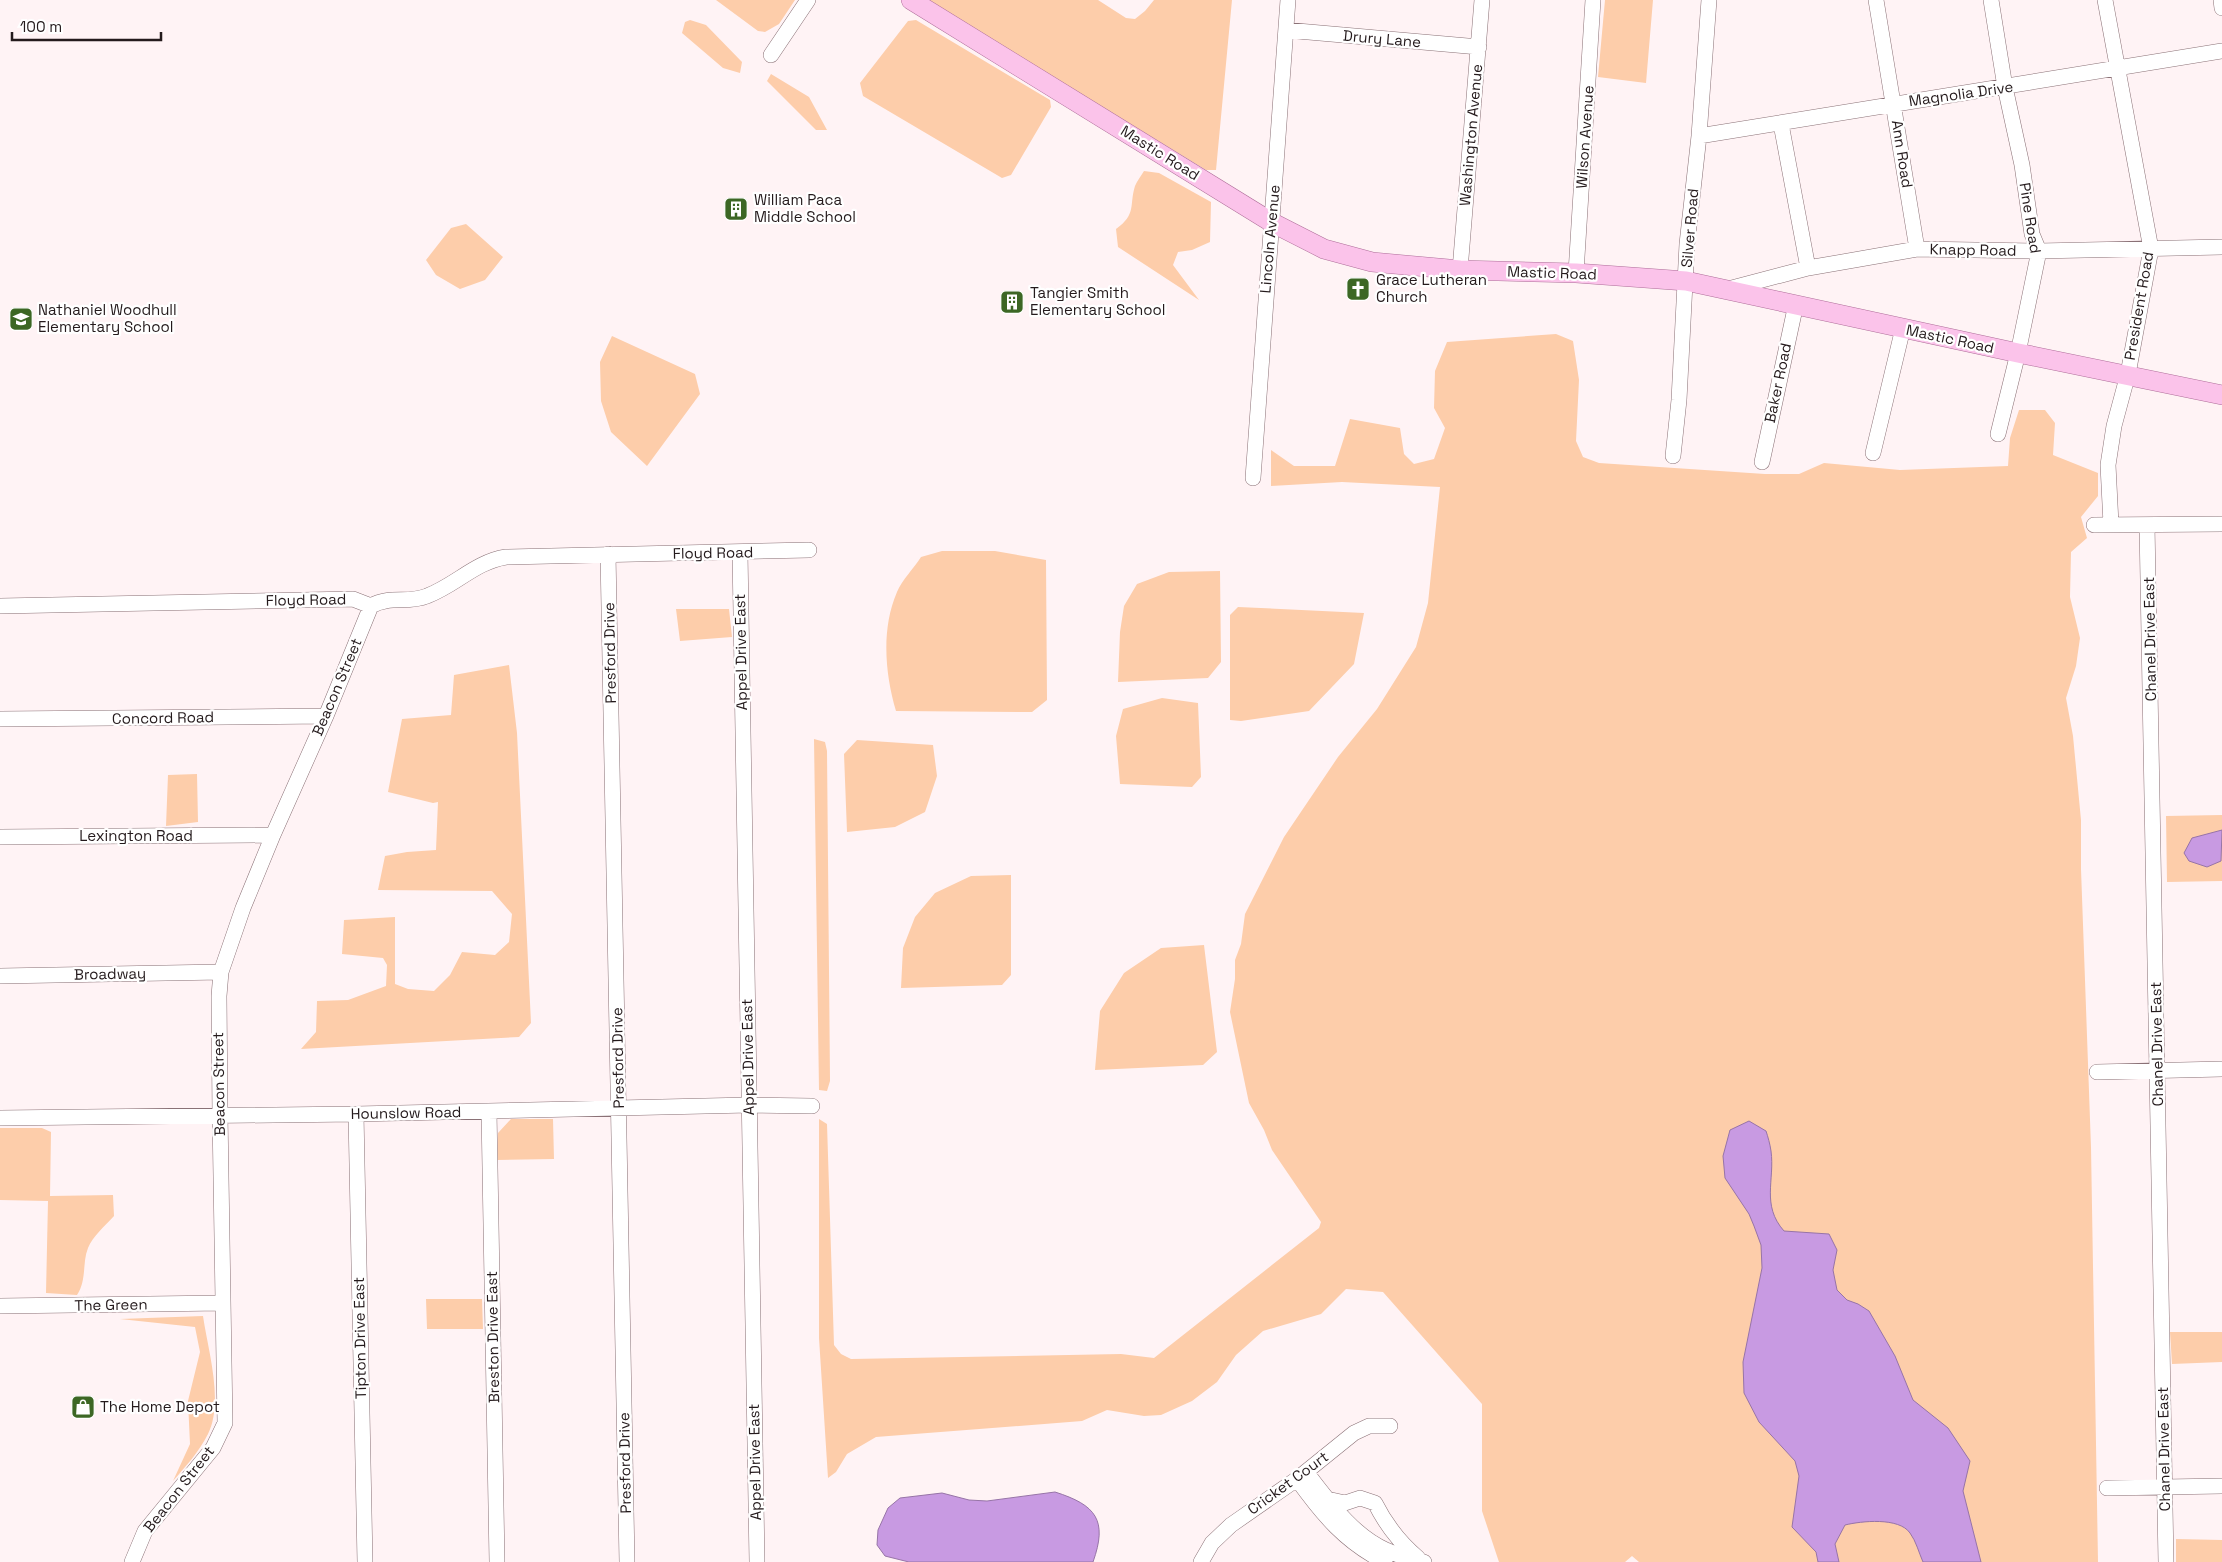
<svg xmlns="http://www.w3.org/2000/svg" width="2222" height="1562" font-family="'Space Grotesk',sans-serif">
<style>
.green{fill:#fdcdaa}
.water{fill:#c89ae2;stroke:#9774a7}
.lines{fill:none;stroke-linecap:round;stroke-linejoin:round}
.minor-casing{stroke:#8a7176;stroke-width:16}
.major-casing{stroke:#ae6e99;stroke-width:20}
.minor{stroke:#fff;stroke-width:15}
.major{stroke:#fbc3ea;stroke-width:19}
.labels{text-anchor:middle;stroke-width:4.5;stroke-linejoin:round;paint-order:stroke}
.street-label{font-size:15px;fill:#241a1c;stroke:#fff}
.poi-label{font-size:15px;fill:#241a1c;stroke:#fff;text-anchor:start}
</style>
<rect width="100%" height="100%" fill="#fff3f5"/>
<!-- green -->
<path class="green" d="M716 0H795L779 24 765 32 758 31Z
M927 0H1098L1126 18 1135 19 1145 11 1154 0H1232L1216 170H1206L1201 167Z
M1605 0H1653L1646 83 1598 77Z
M690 20 706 25 742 62 740 73 723 68 682 33 685 22Z
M916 20 1050 100 1051 107 1011 175 1002 178 863 96 860 83 908 21Z
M771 74 809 97 827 130H816L767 81Z
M1144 171 1159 173 1211 202 1210 242 1192 250 1178 252 1173 265 1199 300 1118 247 1116 229C1137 214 1129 205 1135 186 1137 181 1141 176 1144 171Z
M466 224 503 257 485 280 460 289 436 275 426 260 451 228Z
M1556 334 1573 341 1579 380 1576 441 1583 457 1599 463 1765 474H1799L1824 463 1900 470 2008 466 2010 438 2019 410H2045L2055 423 2053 455 2098 473V496L2081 517 2087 538 2071 552 2070 597 2080 638 2076 666 2066 698 2073 736 2081 820V869L2091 1147 2098 1562H1639L1632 1556 1625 1562H1499L1482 1511V1404L1383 1292 1346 1289 1321 1314 1263 1331 1236 1355 1217 1382 1192 1401 1161 1415 1144 1416 1107 1410 1082 1421 876 1437 847 1454 836 1472 828 1478 819 1338V1119L827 1124 834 1345 841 1354 851 1359 1121 1354 1154 1358 1319 1228 1321 1222 1272 1150 1264 1130 1249 1103 1230 1012 1235 979V960L1241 944 1245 914 1284 837 1338 757 1377 709 1416 647 1428 603 1440 487 1342 482 1271 486V450L1294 466H1335L1350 419 1400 428 1404 454 1414 464 1434 459 1445 428 1434 408 1435 371 1447 342Z
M612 336 695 374 700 394 647 466 611 432 601 401 600 362Z
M942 551H995L1046 560 1047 700 1032 712 896 711C885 674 881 629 897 592 902 580 914 568 921 557Z
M1220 571 1221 662 1208 678 1118 682 1120 632 1124 606 1137 584 1169 572Z
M1238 607 1364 613 1354 664 1309 711 1241 721 1230 720V615Z
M676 609H729L732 637 680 641Z
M509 665 517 733 531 1023 519 1037 301 1049 316 1032 317 1001 348 1000 386 986 387 965 383 958 342 954 344 920 395 917V984L408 989 434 991 450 975 462 952 495 955 509 942 512 914 492 891 378 890 385 856 407 852 436 850 438 802 433 803 388 792 402 719 451 715 454 675Z
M1162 698 1198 703 1201 777 1192 787 1120 784 1116 736 1123 709Z
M814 739 825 742 827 751 830 1081 827 1091 819 1090Z
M857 740 933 745 937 776 925 812 895 827 847 832 844 754Z
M197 774 198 822 166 826 168 775Z
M2222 815V881L2167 882 2166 816Z
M1011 875V975L1002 985 901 988 903 948 915 917 935 893 971 876Z
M1204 945 1217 1052 1203 1065 1095 1070 1100 1011 1124 973 1161 948Z
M511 1119H553L554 1159 497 1160 498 1133Z
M0 1128H42L51 1132 50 1196 113 1195 114 1216C105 1226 93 1236 88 1248 82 1263 87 1280 77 1295L46 1293 48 1201 0 1200Z
M426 1299H482L483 1329H427Z
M203 1316C208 1351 224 1401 208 1434 199 1452 186 1466 173 1481L190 1444 188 1401 200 1352 195 1327 120 1319Z
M2170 1332H2222V1362L2172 1364Z
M2176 1539 2222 1540V1562H2176Z"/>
<!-- water -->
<path class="water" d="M2222 830 2221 861 2207 867 2189 861 2184 853 2192 838Z
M1749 1121 1766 1131C1768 1137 1770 1144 1771 1151 1775 1180 1761 1205 1784 1231L1829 1234 1837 1250 1833 1270 1837 1290 1847 1300 1858 1304 1869 1311 1895 1356 1913 1400 1948 1428 1970 1461 1963 1491 1981 1562H1923C1919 1553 1916 1541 1910 1533 1899 1517 1861 1521 1845 1525L1835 1544 1839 1562H1818L1816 1552 1792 1527 1799 1476 1795 1461 1759 1422 1744 1393 1743 1362 1762 1268 1761 1245 1754 1226 1749 1214 1725 1178 1723 1156 1730 1130Z
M1055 1492C1096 1505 1108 1520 1093 1562H909L885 1556 877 1545 878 1530 888 1508 900 1498 942 1493 969 1500 987 1501Z"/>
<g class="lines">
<!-- minor casing -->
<g class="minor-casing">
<path id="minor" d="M1876 0 1917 249
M1991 0 2005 87 2022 165 2032 234 2039 251 2018 353 1998 434
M2105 0 2151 249 2128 374 2114 426 2108 465 2111 524
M2221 0 2222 8
M1286 30 1479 47
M771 55 808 0
M1781 124 1808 268
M1699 136 2222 51
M1460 270 1482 0
M1576 273 1593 0
M1728 289 1808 268 1917 249 2039 251 2222 247
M1873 453 1903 328
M1673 456 1679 400 1687 244 1699 136 1709 0
M1762 462 1796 304
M1253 478 1288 0
M2094 525 2222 524
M2147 525 2166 1562
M740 553 757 1562
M608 554 627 1562
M0 606 353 599 371 606C390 595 408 604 427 596 456 585 475 562 506 557L809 550
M0 719 326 716
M0 837 273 835
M0 976 221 972
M2097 1072 2222 1069
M489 1111 497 1562
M356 1114 365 1562
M0 1118 356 1114 749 1105 812 1106
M0 1306 223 1303
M1306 1472C1328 1500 1352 1535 1386 1550 1398 1556 1411 1559 1424 1562
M1297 1479C1323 1515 1345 1542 1385 1562
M2107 1488 2222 1486
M1327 1499 1345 1503 1360 1498 1375 1503C1386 1525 1399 1542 1418 1558
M132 1562 145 1531 213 1448 225 1423 220 1115 219 996 221 972 243 908 273 835 326 716 371 606
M1201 1562 1212 1543 1231 1525 1297 1479 1354 1433 1369 1426H1390"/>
</g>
<!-- major casing -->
<g class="major-casing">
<path id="major" d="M911 0 1271 222 1324 249 1372 262 1460 270 1576 273 1686 281 2018 353 2222 395"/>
</g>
<!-- minor -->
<use href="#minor" class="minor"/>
<!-- major -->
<use href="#major" class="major"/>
</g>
<!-- icons -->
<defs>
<g id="building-square" transform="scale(1.25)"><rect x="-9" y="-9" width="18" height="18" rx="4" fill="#3c6724" stroke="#fff"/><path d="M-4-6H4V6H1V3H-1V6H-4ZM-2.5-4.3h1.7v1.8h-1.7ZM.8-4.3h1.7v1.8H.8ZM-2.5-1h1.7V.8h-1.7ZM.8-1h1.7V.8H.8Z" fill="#fff"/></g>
<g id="church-square" transform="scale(1.25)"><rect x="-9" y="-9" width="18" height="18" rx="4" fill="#3c6724" stroke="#fff"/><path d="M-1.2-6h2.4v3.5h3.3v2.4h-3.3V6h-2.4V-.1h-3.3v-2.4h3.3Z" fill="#fff"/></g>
<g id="school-square" transform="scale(1.25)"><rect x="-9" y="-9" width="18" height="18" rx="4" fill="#3c6724" stroke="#fff"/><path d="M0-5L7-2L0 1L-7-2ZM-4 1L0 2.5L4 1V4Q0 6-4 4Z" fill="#fff"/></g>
<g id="shop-square" transform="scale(1.25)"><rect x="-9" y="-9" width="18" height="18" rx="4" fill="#3c6724" stroke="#fff"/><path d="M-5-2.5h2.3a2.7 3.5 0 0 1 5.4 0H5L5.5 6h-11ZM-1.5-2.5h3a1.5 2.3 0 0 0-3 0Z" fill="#fff"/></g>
</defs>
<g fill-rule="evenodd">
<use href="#building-square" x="736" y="209"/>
<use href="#church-square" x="1358" y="289"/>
<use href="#building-square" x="1012" y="302"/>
<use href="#school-square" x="21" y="319"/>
<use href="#shop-square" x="83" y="1407"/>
</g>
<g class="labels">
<!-- street labels -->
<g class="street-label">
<text transform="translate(1382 39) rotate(5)" y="5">Drury Lane</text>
<text transform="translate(1961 94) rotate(-8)" y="5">Magnolia Drive</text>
<text transform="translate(1471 135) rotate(-85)" y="5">Washington Avenue</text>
<text transform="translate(1585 137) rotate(-86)" y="5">Wilson Avenue</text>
<text transform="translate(1160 153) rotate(32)" y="5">Mastic Road</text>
<text transform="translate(1902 154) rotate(81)" y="5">Ann Road</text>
<text transform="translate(2030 218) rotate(81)" y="5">Pine Road</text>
<text transform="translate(1690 228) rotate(-85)" y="5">Silver Road</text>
<text transform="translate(1270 239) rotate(-85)" y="5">Lincoln Avenue</text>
<text transform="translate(1973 250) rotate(1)" y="5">Knapp Road</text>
<text transform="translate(1552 273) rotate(2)" y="5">Mastic Road</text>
<text transform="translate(2139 306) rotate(-80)" y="5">President Road</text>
<text transform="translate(1950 339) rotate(12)" y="5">Mastic Road</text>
<text transform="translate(1778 383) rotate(-78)" y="5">Baker Road</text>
<text transform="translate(713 553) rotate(-1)" y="5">Floyd Road</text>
<text transform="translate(306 600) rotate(-1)" y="5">Floyd Road</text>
<text transform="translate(2150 639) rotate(-91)" y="5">Chanel Drive East</text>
<text transform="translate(741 652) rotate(-91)" y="5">Appel Drive East</text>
<text transform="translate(610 653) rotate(-91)" y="5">Presford Drive</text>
<text transform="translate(337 687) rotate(-67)" y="5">Beacon Street</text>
<text transform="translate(163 718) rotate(-1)" y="5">Concord Road</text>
<text x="136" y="841">Lexington Road</text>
<text transform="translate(110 974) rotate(-1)" y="5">Broadway</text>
<text transform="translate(2157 1044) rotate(-91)" y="5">Chanel Drive East</text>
<text transform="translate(748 1057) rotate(-91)" y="5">Appel Drive East</text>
<text transform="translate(618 1058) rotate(-91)" y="5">Presford Drive</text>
<text transform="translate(219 1084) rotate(-91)" y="5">Beacon Street</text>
<text transform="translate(406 1113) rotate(-1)" y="5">Hounslow Road</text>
<text transform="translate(111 1305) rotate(-1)" y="5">The Green</text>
<text transform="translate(493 1337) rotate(-91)" y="5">Breston Drive East</text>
<text transform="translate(360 1338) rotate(-91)" y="5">Tipton Drive East</text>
<text transform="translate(2164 1449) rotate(-91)" y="5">Chanel Drive East</text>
<text transform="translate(755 1462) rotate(-91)" y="5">Appel Drive East</text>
<text transform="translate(625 1463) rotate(-91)" y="5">Presford Drive</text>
<text transform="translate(1288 1483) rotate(-36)" y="5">Cricket Court</text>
<text transform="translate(179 1489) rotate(-52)" y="5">Beacon Street</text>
</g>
<!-- poi labels -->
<g class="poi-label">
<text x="754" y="205">William Paca<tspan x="754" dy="17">Middle School</tspan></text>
<text x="1376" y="285">Grace Lutheran<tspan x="1376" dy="17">Church</tspan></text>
<text x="1030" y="298">Tangier Smith<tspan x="1030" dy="17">Elementary School</tspan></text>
<text x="38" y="315">Nathaniel Woodhull<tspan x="38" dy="17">Elementary School</tspan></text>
<text x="100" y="1412">The Home Depot</text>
</g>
</g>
<!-- scale -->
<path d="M12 32v8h149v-8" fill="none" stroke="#241a1c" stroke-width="2.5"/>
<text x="20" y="32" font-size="15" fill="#241a1c" stroke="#ffffff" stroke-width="4" paint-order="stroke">100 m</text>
</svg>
